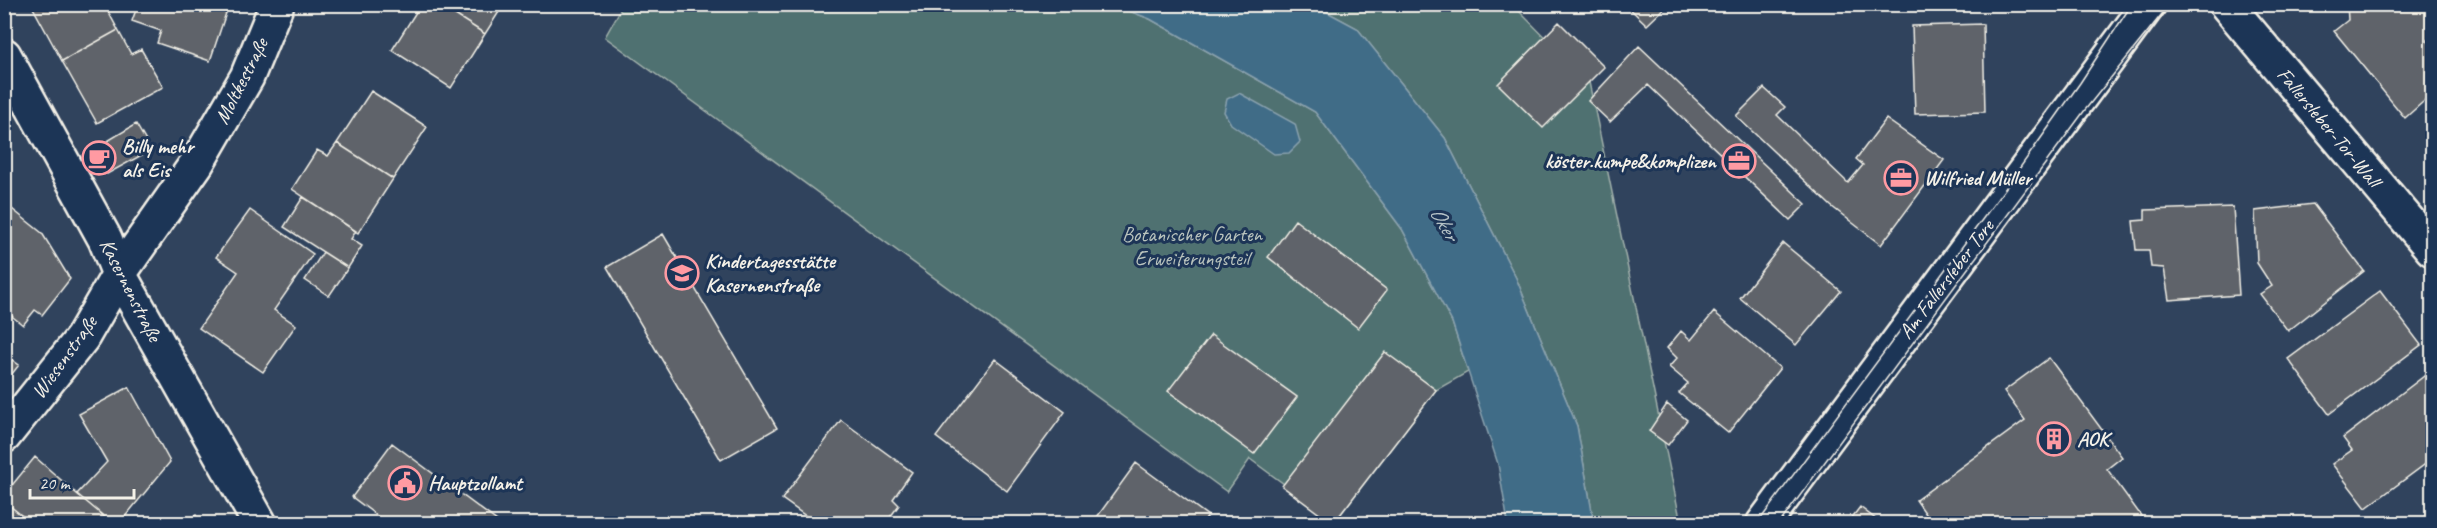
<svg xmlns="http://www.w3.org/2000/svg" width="2437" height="528" font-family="Caveat,sans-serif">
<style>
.green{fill:#4f7171;stroke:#a2b1ac;stroke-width:1.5}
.water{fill:#416c87;stroke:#89a1ae;stroke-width:1.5}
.building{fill:#5e646a;stroke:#f4f1e8;stroke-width:1.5}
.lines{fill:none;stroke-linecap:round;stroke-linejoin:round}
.street-casing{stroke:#f4f1e8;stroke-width:38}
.secondary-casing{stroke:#f4f1e8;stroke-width:38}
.street{stroke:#1d3557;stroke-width:33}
.secondary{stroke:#1d3557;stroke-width:33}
.tram{stroke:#f4f1e8;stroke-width:1.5}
.labels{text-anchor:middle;stroke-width:6;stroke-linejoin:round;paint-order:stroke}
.street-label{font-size:21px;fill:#f4f1e8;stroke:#1d3557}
.poi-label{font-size:21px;font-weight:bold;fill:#f4f1e8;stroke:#1d3557;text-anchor:start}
.park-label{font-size:21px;fill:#bac4be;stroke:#1d3557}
.water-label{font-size:22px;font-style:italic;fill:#b5c2c6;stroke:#1d3557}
</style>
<rect width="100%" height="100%" fill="#30435d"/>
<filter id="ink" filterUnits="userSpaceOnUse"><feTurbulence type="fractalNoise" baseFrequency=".0167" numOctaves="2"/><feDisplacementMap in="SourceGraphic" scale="12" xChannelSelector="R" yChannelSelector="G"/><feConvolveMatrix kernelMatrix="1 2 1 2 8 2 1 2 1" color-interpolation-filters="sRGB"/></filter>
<g filter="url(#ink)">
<!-- green -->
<path class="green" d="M623 5H1114L1150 19 1315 112 1402 229 1452 322 1468 372 1436 390 1334 523 1283 486 1284 484 1250 459 1227 492 605 37Z
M1314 5H1513L1589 82 1681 523H1594L1577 426 1516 278 1445 138 1357 28Z"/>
<!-- water -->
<path class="water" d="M1114 5H1314L1357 28 1445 138 1516 278 1577 426 1594 523H1508L1498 464 1452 322 1402 229 1315 112 1150 19Z
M1239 93 1295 124 1300 142 1289 153 1274 154 1231 124 1224 112 1227 99Z"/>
<!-- building -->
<path class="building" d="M31 4H104L118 30 62 61Z
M138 4H229L210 61 157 43 161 31 132 21Z
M421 4H438L485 34 451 88 392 50Z
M438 4H504L485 34Z
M1625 4H1669L1647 25Z
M2347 4H2432V36L2427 40 2432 46V94L2405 118 2334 31 2348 20Z
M1559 22 1604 67 1543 128 1498 84Z
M1983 24 1985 112 1915 114 1912 26Z
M118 30 131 54 141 49 163 87 97 123 62 61Z
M1639 46 1806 204 1790 220 1648 85 1610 122 1588 101Z
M1764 88 1785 107 1777 115 1848 183 1863 165 1856 159 1886 119 1944 160 1881 245 1831 206 1736 116Z
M371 91 427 127 393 179 337 143Z
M136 124 151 150 107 174 94 149Z
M337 143 393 179 358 233 292 189 317 150 328 156Z
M303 197 356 231 351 239 362 246 348 268 284 227Z
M2313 204 2364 271 2288 331 2260 294 2272 286 2257 263 2255 211Z
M7 205 42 233 70 279 42 315 35 310 23 325 4 310V209Z
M2233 207 2239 295 2169 300 2164 268 2151 267 2149 250H2136L2133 221 2145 220V210Z
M250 210 313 254 274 310 296 325 263 372 199 328 238 272 216 257Z
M1295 220 1387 290 1358 328 1268 257Z
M663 234 777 428 721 460 607 267Z
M1783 243 1841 291 1796 345 1740 298Z
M323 252 348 268 329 296 305 280Z
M2380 291 2421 345 2329 414 2288 359Z
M1714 312 1780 368 1728 433 1679 393 1688 383 1669 367 1677 358 1667 348 1681 331 1691 340Z
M1211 335 1297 397 1254 454 1168 391Z
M1385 352 1436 390 1333 524 1282 486Z
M4 354 19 365 4 384Z
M2049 358 2122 457 2107 469 2147 524H1933L1916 500 2025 420 2004 391Z
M995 359 1065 412 1007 491 936 437Z
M2432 370V459L2366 508 2332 464 2352 450 2343 438Z
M129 387 170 462 119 524H113L77 494 107 462 79 414Z
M1667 404 1687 420 1668 445 1649 431Z
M841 420 912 472 893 499 899 505 885 524H817L782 499Z
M392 443 501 524H388L352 497Z
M35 457 77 494 113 524H32L4 501V495Z
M1136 463 1208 516 1202 524H1092Z
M4 501 32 524H4Z
M1860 507 1882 524H1847Z
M196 515 200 524H180Z"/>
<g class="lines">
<!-- street casing -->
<g class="street-casing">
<path id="street" d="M2226 4 2432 249
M4 55 105 239 119 274 260 524
M4 436 82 338 119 274 197 163 247 77 277 4"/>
</g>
<!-- secondary casing -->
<g class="secondary-casing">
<path id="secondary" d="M1763 524 2149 4"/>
</g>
<!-- street -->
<use href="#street" class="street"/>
<!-- secondary -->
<use href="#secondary" class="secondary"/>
<!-- tram -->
<path class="tram" d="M1757 524 2007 186 2080 83 2132 4
M1779 524 2085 110 2170 4"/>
</g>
</g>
<!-- icons -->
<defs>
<g id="cafe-ring" transform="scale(1.725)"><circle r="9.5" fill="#1d3557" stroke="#ff9aa2" stroke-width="1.5"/><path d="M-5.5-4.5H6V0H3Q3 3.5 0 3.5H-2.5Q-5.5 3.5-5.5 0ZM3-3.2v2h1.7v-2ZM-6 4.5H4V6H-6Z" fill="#ff9aa2"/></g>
<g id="office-ring" transform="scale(1.725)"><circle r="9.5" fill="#1d3557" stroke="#ff9aa2" stroke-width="1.5"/><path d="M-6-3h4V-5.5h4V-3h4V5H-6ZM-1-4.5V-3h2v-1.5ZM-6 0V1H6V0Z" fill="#ff9aa2"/></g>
<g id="school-ring" transform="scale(1.725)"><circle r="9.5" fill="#1d3557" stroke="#ff9aa2" stroke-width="1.5"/><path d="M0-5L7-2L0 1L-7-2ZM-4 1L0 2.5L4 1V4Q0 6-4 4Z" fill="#ff9aa2"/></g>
<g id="building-ring" transform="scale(1.725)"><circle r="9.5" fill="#1d3557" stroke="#ff9aa2" stroke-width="1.5"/><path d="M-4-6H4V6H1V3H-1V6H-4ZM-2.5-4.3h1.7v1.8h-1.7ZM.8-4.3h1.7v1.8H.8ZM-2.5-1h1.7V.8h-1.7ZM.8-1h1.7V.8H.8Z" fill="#ff9aa2"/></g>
<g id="civic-ring" transform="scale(1.725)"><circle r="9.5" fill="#1d3557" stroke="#ff9aa2" stroke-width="1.5"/><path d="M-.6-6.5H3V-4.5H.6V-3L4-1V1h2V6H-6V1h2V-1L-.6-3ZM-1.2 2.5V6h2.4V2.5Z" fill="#ff9aa2"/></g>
</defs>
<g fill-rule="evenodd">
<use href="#cafe-ring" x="99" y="158"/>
<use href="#office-ring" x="1739" y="161"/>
<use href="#office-ring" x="1901" y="178"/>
<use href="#school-ring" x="682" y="273"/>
<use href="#building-ring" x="2054" y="439"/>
<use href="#civic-ring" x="405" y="483"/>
</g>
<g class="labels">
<!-- street labels -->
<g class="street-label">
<text transform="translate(241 81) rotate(-63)" y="7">Moltkestraße</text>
<text transform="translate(2329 127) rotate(50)" y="7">Fallersleber-Tor-Wall</text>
<text transform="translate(1946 279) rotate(-53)" y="7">Am Fallersleber Tore</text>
<text transform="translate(131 290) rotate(63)" y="7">Kasernenstraße</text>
<text transform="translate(64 357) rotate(-54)" y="7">Wiesenstraße</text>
</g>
<!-- poi labels -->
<g class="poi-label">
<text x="122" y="153">Billy mehr<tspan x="122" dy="24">als Eis</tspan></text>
<text x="1716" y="168" text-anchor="end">köster.kumpe&amp;komplizen</text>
<text x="1924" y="185">Wilfried Müller</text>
<text x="705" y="268">Kindertagesstätte<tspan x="705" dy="24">Kasernenstraße</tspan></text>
<text x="2077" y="446">AOK</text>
<text x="428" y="490">Hauptzollamt</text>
</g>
<!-- park labels -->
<g class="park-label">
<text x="1192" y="241">Botanischer Garten<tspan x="1192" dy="24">Erweiterungsteil</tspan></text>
</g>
<!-- water labels -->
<g class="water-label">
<text transform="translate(1445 223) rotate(60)" y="8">Oker</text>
</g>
</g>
<!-- margin -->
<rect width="2437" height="528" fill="none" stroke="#1d3557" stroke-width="24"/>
<rect x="12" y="12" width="2413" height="504" fill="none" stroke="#f4f1e8" stroke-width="2" filter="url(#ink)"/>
<!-- scale -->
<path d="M30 489v9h104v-9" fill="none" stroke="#f4f1e8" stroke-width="3"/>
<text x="39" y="489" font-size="18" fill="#f4f1e8" stroke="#1d3557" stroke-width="4.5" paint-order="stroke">20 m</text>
</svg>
